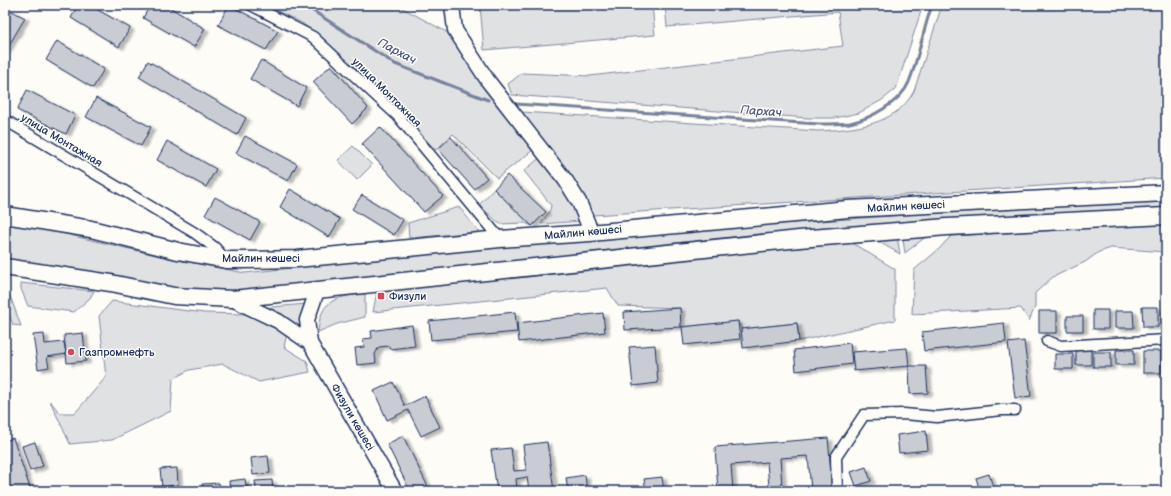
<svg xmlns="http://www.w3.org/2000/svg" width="1171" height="496" font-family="'Balsamiq Sans',sans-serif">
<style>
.green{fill:#e0e1e3;stroke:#7e88a0}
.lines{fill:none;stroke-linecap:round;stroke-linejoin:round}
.stream{stroke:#76819c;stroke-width:3}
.building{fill:#c9ccd3;stroke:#1b2f5e;filter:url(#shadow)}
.street-casing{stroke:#1b2f5e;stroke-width:13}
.secondary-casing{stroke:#1b2f5e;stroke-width:17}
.primary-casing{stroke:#1b2f5e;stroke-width:19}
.street{stroke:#fdfcf7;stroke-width:10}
.secondary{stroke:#fdfcf7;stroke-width:14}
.primary{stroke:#fdfcf7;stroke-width:16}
.poi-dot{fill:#d1495b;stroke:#fdfcf7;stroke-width:1.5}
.labels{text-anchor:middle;stroke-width:3;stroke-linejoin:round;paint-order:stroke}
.street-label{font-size:11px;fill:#1b2f5e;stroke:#fdfcf7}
.poi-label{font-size:11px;fill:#1b2f5e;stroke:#fdfcf7;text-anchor:start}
.water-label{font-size:12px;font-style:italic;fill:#49587d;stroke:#fdfcf7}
</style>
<defs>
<filter id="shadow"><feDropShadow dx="4.5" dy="2.5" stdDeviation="1" flood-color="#0004"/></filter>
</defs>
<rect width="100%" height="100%" fill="#fdfcf7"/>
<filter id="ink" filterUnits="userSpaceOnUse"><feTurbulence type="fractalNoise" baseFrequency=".025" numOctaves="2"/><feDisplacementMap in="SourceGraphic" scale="8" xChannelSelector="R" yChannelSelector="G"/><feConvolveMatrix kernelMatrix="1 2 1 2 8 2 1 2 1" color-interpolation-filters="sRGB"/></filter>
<g filter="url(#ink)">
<!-- green -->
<path class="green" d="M265 5H397L452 35 533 150 497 178 453 134 436 150 328 43 302 23Z
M480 5H652L655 35 484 50Z
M665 5H923L896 89 882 100 859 113 835 118H808L512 95 508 84 522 73 590 76 843 46 838 12 667 27Z
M942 5H1163L1166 35V178L593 215 580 192 522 112 818 131C853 129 896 126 914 91Z
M353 146 372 165 357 180 338 160Z
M543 155 582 221 541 224 550 210 551 205 524 171Z
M494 189 532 226 525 223 500 224 479 205Z
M1166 200V211L232 296 169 290 5 263V223L44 229 164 257 245 273 470 249 549 244 752 226 946 212Z
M459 207 479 232 409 238 408 223Z
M1166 224V252L1111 248 1099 252 1085 262 1053 277 1035 293V307L1029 321 1021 308 912 314 914 270 938 250 951 236Z
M932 232 905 253 902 234Z
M897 236 900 254 872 238Z
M852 243 895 269V320L799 341 797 323 741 329 738 321 681 327 680 308 618 306 607 288 373 312 377 291 596 267Z
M21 283 94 291 90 298 74 312 28 306 21 289Z
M6 292 9 293 21 326 13 325 5 304Z
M365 294V317L337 324 318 332C319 326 319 318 322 313 329 296 349 296 365 294Z
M112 301 204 313 246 314 287 333 284 347 307 361 310 372 259 382 223 364 189 370 173 379 171 411 112 440 70 444 50 401 60 413H75L106 377 99 316Z
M307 304 302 318 301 333 261 308Z"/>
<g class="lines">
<!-- stream -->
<path class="stream" d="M304 5 395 64 488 100
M516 104 819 124C829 124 839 124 850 123 870 119 901 102 909 82 919 57 923 30 932 5"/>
</g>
<!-- building -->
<path class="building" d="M78 5H89L130 28 119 47 71 18Z
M150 5H166L205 29 194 47 143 18Z
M229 5 278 31 266 50 218 25Z
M8 9 25 18 5 52V15Z
M57 41 104 69 93 88 46 60Z
M261 60 306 88 297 106 250 79Z
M148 61 246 118 237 135 139 77Z
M331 65 368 108 352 124 313 82Z
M27 90 75 115 66 134 17 110Z
M96 98 151 127 141 146 86 117Z
M380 127 443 196 424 212 362 144Z
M245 136 297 164 288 181 236 153Z
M451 137 487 178 474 189 438 149Z
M167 141 216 169 206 187 157 160Z
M507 175 546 212 532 226 494 189Z
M290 189 340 219 329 237 280 207Z
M362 195 403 220 394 235 352 209Z
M215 197 260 222 250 240 205 215Z
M1142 307H1158V327H1143Z
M680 308 681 327 625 330 624 312Z
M1093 310H1108V329H1093Z
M1039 311H1057V333H1039Z
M1115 311H1133L1134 328H1115Z
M515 312 517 332 431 340 429 321Z
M603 313 605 332 519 342 517 323Z
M1067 316H1083V331H1067Z
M738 321 740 339 684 345 682 327Z
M797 323 799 341 743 348 741 329Z
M1004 323 1006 342 924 351 922 332Z
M412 325 415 346 390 349 389 346 379 347 375 354 376 363 357 365 355 348 364 347 363 339 372 338 371 331Z
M83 333 86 361 67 363 64 335Z
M44 334 45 344 64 342 66 354 47 357 49 367 38 369 33 335Z
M1024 341 1031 396 1015 398 1008 343Z
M850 343 852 364 796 371 794 350Z
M655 345 658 383 633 386 629 347Z
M907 348 909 366 854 371 852 352Z
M1076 350H1091V365H1076Z
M1116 350H1134V365H1116Z
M1143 351H1161V373H1143Z
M1093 352H1111V367H1093Z
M1055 354H1073V369H1055Z
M909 366H926L928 393 910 394Z
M393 382 405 406 425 396 440 427 421 436 408 410 387 420 374 391Z
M926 431 928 450 899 453 897 435Z
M403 436 430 491H410L387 444Z
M13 438 31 491H5V441Z
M828 438 833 491H811L808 456 780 458 782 486 769 487 767 462 731 465 733 491H718L715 447Z
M35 442 43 466 30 471 22 446Z
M547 442 554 491H529L527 477 516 479 517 491H497L491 450 511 448 514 471 526 470 523 445Z
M268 456 270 473 253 475 251 458Z
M866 467 871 481 856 486 851 472Z
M177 468 178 485 162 487 160 469Z
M989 474 993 487 980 491 976 478Z
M585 475 587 491H568L566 478Z
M662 477 664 491H646L644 479Z
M245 479 247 491H230L229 481Z
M272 480 273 491H256L255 481Z
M219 483 220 491H203L202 484Z"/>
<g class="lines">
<!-- street casing -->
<g class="street-casing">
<path id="street" d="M251 5 313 37 386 105 398 116 500 239
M5 120 195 233 214 247 226 260
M1047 341 1061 346 1166 340
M837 491 836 457 864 415 904 414 937 417 1002 410H1015"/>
</g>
<!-- secondary casing -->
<g class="secondary-casing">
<path id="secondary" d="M452 5 455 30 488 81 566 181 579 202 588 224 590 233
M317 291 307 320 310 343 395 491
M232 299 278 321 310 343"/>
</g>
<!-- primary casing -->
<g class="primary-casing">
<path id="primary" d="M5 215 91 229 178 251 226 260H245L297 259 500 239 590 233 848 209 1166 193
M5 267 111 283 174 296 232 299 799 239 947 227 1166 216"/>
</g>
<!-- street -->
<use href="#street" class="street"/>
<!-- secondary -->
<use href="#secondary" class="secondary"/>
<!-- primary -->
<use href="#primary" class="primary"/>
</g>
</g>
<!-- markers -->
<g class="poi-dot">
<rect x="377" y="292" width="8" height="8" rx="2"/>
<circle cx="71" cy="352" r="4"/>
</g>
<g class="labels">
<!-- street labels -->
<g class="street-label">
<text transform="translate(387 92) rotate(45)" y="4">улица Монтажная</text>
<text transform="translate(62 140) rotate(31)" y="4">улица Монтажная</text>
<text transform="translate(906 206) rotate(-3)" y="4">Майлин көшесі</text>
<text transform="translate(583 232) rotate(-5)" y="4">Майлин көшесі</text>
<text x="261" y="262">Майлин көшесі</text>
<text transform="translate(353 417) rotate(60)" y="4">Физули көшесі</text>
</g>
<!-- poi labels -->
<g class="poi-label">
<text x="389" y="300">Физули</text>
<text x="79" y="356">Газпромнефть</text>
</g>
<!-- water labels -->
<g class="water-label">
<text transform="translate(397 51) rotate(28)" y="4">Пархач</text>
<text transform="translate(761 111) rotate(4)" y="4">Пархач</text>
</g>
</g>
<!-- margin -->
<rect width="1171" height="496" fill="none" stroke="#fdfcf7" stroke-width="20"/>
<rect x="10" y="10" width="1151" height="476" fill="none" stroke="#1b2f5e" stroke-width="1.5" filter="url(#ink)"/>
</svg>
